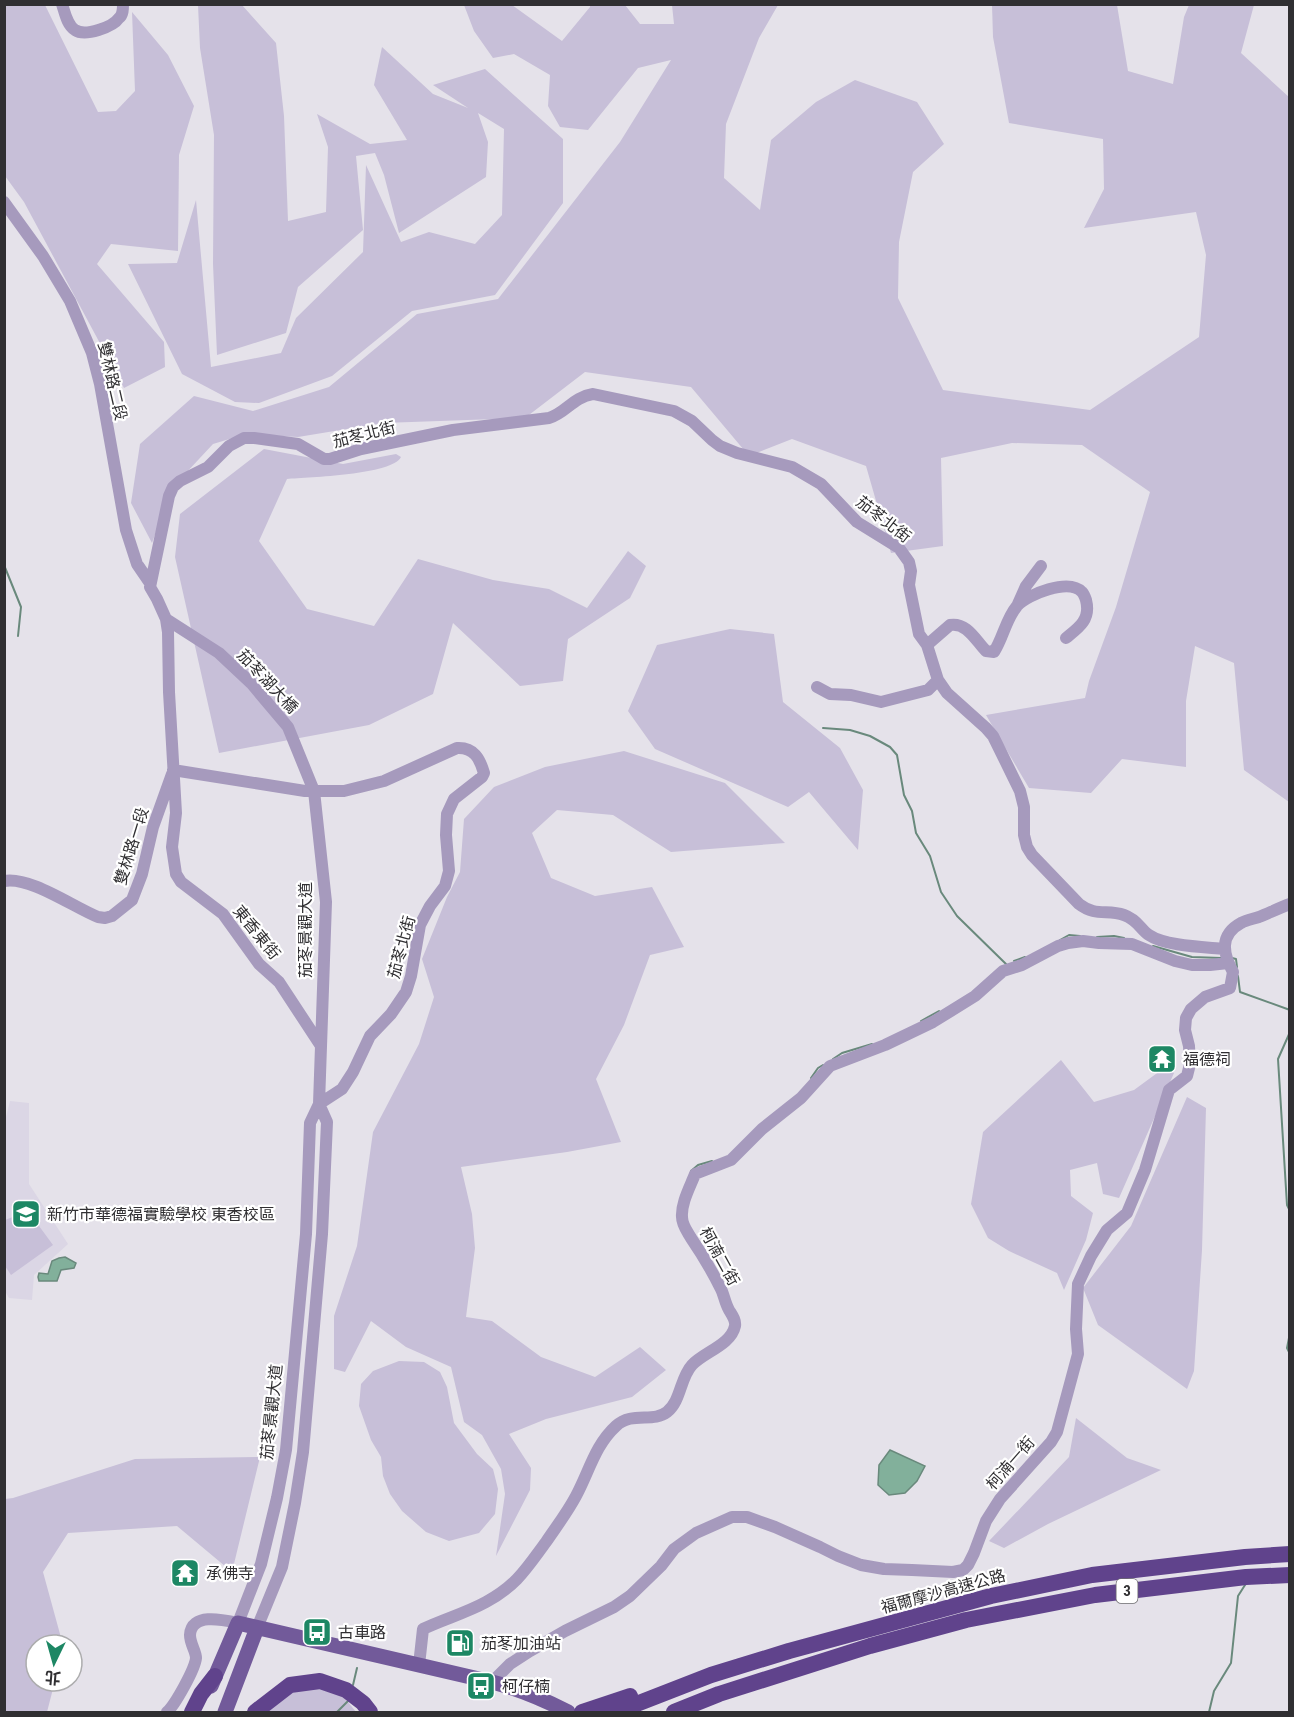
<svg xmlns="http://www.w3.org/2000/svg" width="1294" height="1717" font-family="'Roboto Condensed','Noto Sans TC',sans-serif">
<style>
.built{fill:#dbd6e5}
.green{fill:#c7bfd8}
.water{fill:#82b09b;stroke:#69897c;stroke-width:1.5}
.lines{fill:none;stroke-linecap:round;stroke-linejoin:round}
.stream{stroke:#69897c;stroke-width:2}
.minor{stroke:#a69abd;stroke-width:12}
.major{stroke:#725a9a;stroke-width:15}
.highway{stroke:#60438c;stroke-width:16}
.labels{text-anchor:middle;stroke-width:4.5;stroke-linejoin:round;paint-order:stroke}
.shield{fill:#fff;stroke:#6e6d70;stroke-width:1.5}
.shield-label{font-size:15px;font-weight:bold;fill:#302f32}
.street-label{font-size:16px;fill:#302f32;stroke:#fff}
.poi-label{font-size:16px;fill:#302f32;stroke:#fff;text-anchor:start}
</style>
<rect width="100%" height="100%" fill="#e5e2ea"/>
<!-- built -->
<path class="built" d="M10 1101 29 1103V1184L68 1244 34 1275 32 1300 9 1298 5 1291 4 1125Z"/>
<!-- green -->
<path class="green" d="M5 4 45 5 98 112 116 111 135 91 132 12 168 55 194 106 179 155 178 251 111 244 97 264 164 342 165 367 124 388 24 202 5 176Z
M198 5H242L276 43 284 116 288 221 326 212 328 147 317 114 370 144 407 140 374 85 382 47 433 94 468 108 433 85 485 69 563 139V203L495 295 412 311 332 376 259 403 235 402 182 374 128 264 177 263 196 200 211 367 281 353 296 318 363 252 366 165 401 242 429 232 475 244 502 215 504 129 478 113 488 142 486 177 399 233 384 175 375 153 356 156 363 230 298 287 286 333 217 355 213 264 214 135 200 48Z
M464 5H512L562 41 590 7V5H625L640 24H674L672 5H778L759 38 726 124 724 178 760 210 771 140 816 102 855 80 917 102 944 144 913 172 899 242 898 298 943 390 1090 410 1199 337 1206 255 1196 212 1084 228 1104 189 1103 139 1009 123 993 37 992 5H1117L1128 71 1173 84 1184 17 1189 5H1254L1241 53 1290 98 1289 802 1244 770 1234 663 1195 646 1186 701V767L1122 759 1091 793 1029 788 986 715 1085 698 1089 681 1116 607 1150 492 1082 445 1012 443 941 458 943 546 891 553 866 466 792 439 749 456 691 387 585 372 525 418 383 423 298 437 246 434 213 444 171 489 152 543 131 503 140 444 194 396 253 411 329 387 417 314 498 299 620 142 671 60 638 68 588 130 560 127 548 106 550 75 514 54 493 58 474 31Z
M264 449 343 464 396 454 401 457C392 475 309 477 287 479L259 541 307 609 374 626 418 559 493 580 549 589 587 608 628 551 646 566 630 598 568 639 563 681 520 686 453 623 433 694 369 725 219 753 175 557 180 514Z
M730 629 774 634 783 702 840 748 863 790 858 850 809 792 788 807 655 749 628 711 657 645Z
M624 751 725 783 785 843 671 852 613 815 557 810 532 833 551 878 595 896 652 887 684 947 650 955 624 1025 596 1079 621 1142 567 1152 461 1167 472 1214 475 1248 466 1317 492 1321 541 1357 595 1377 640 1347 666 1370 632 1397 546 1419 509 1434 531 1468 530 1490 496 1556 505 1494 501 1469 482 1435 464 1422 451 1367 406 1347 371 1321 345 1372 334 1369V1316L357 1246 373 1132 419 1044 434 997 422 959 447 897 460 872 464 819 494 787 545 767Z
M1061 1060 1094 1102 1134 1090 1164 1068 1174 1073 1119 1198 1103 1194 1097 1163 1070 1170 1071 1196 1093 1213 1086 1240 1064 1290 1057 1273 1009 1251 988 1238 971 1204 983 1132Z
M1187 1097 1206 1108 1202 1250 1194 1371 1187 1389 1098 1325 1083 1288 1131 1226Z
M28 1211 53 1245 11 1275 5 1266V1220Z
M399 1361 424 1362 440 1372 447 1387 454 1423 477 1454 493 1469 498 1489 495 1514 479 1533 449 1541 426 1532 402 1511 390 1494 383 1476 381 1457 371 1440 359 1406 361 1384 373 1371Z
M1076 1418 1127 1458 1161 1470 1048 1524 1004 1548 989 1541 1069 1457Z
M260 1457 232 1572 177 1526 68 1533 43 1572 63 1645H36V1681H55L47 1712H5V1499L13 1498 135 1459Z
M321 1686 344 1697 356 1712H263L292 1690Z"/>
<!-- water -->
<path class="water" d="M65 1257 76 1263 74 1268 61 1270 57 1281H39L38 1277 39 1273 48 1274 52 1261 59 1258Z
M890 1450 925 1466 917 1481 905 1493 889 1495 878 1485 879 1465Z"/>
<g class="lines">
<!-- stream -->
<path class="stream" d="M4 565 21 607 18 636
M823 728 850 730 870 736 890 747 897 755 904 795 912 811 916 833 930 856 941 892 957 916 1006 964
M1097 937 1114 936 1124 938
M1060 940 1069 935 1080 936
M1153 946 1192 957 1221 958
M1232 958 1236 959 1237 967
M1014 961 1025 957
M1238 976 1240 992 1290 1010
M921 1021 939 1011
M1290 1032 1278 1059 1287 1205 1290 1211
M833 1059 842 1053 872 1044
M811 1078 818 1068 823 1065
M691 1171 698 1165 712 1161
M1290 1333 1287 1348 1290 1354
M353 1685 357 1668
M337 1712 349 1700
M1209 1712 1214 1691 1231 1663 1238 1596 1245 1585"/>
<!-- minor -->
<path class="minor" d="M62 4C65 13 67 25 75 30 85 37 113 27 119 18 123 15 123 9 123 4
M4 202 43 256 70 301 92 353 100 384 126 530 137 564 150 583
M1018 604 1026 586 1041 566
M166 619 219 653 251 683 288 727 314 791 326 902 319 1104 310 1123 306 1234 286 1450 277 1498 261 1564 238 1623C224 1620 191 1612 190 1635 190 1644 196 1651 196 1658 195 1669 175 1705 167 1712
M927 645 950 625C967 622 976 641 986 651L994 652C1003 638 1006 619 1017 606 1028 594 1069 578 1082 592 1084 594 1085 597 1086 600 1088 608 1088 615 1083 622 1079 628 1072 633 1066 638
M817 687 830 694 851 695 881 702 928 690 938 680
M173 770 305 791H344L384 781 457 748C474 747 480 759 484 773L482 777 454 799 447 814 446 835 449 871 445 886 430 906 420 925 411 976 406 992 391 1014 370 1036 353 1072 342 1089 319 1104
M4 881C30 876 73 907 98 917L105 918 112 916 132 900 142 874 153 827 172 774
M321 1046 279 982 259 964 223 914 181 882 176 874 172 847 176 813 169 692 168 632 166 619 157 599 150 587 169 496 173 487 180 481 208 467 229 446 244 438H254L298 444 324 459H330L361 449 453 430 549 418C566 413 573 397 593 394L674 411 692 421 712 440 720 446 737 453 792 467 821 484 857 522 899 548 909 562 911 571 909 585 919 634 927 645 938 680 947 693 986 728 993 736 1020 791 1024 807V835L1027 847 1032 855 1079 904C1096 917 1107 909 1124 915 1138 920 1140 929 1149 935 1165 946 1204 947 1224 949
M257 1628 282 1567 295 1503 303 1452 322 1234 327 1122 319 1104
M419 1665 423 1629C444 1619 466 1613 486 1602 517 1585 526 1569 546 1542 556 1527 567 1513 576 1496 589 1472 595 1445 616 1426 632 1411 653 1423 667 1412 681 1401 680 1378 692 1365 704 1352 731 1345 735 1326 736 1320 732 1315 729 1310 725 1303 724 1295 721 1289 712 1271 702 1254 691 1238 687 1231 682 1225 682 1217 681 1203 690 1187 695 1174L731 1160 762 1129 801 1098 830 1066 885 1045 933 1022 975 996 1003 971 1022 965 1058 946 1068 943 1083 941 1099 943 1132 944 1175 961 1192 965H1210L1228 963
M492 1682 510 1664 530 1651 565 1631 614 1607 630 1596 661 1566 674 1549 696 1533 732 1517H747L775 1527 820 1547 838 1556 861 1565 884 1569 912 1570 953 1572 963 1570 968 1565 974 1553 986 1521 1000 1499 1051 1442 1057 1432 1078 1354 1076 1329 1078 1284 1091 1256 1107 1230 1127 1213 1145 1170 1169 1090 1187 1076 1190 1064 1189 1046 1185 1030 1186 1018 1191 1009 1205 997 1230 988 1233 972C1223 954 1219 935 1241 923 1246 920 1253 919 1259 917 1269 913 1279 908 1290 904"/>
<!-- major -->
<path class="major" d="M211 1686 238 1623 492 1682C519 1689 543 1699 568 1712
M225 1712 257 1628"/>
<!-- highway -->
<path class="highway" d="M192 1712 201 1694 215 1676
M255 1712 290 1685 320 1681 346 1690 363 1703 370 1712
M582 1712 630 1696
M616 1712 711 1675 789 1651 991 1596 1092 1575 1245 1557 1290 1554
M674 1712 719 1694 870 1646 966 1620 1095 1595 1246 1577 1290 1575"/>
</g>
<!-- icons -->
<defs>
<g id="temple-square" transform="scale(1.5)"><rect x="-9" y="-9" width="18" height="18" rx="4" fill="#1d8764" stroke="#fff"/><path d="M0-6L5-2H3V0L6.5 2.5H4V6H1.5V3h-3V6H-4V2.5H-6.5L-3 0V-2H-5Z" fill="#fff"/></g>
<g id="school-square" transform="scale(1.5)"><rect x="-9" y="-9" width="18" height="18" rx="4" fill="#1d8764" stroke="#fff"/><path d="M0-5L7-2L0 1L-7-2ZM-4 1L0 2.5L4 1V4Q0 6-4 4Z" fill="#fff"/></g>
<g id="bus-square" transform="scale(1.5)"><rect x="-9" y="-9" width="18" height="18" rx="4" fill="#1d8764" stroke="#fff"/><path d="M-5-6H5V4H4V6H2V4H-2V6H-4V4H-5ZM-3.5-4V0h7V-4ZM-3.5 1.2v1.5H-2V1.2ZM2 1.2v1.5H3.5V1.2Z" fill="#fff"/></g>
<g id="fuel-square" transform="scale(1.5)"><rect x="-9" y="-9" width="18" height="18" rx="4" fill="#1d8764" stroke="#fff"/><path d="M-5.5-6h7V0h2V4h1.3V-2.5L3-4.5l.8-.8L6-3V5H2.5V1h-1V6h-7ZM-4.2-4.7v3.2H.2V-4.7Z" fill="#fff"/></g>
</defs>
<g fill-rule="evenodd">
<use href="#temple-square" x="1162" y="1059"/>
<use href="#school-square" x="26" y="1214"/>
<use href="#temple-square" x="185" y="1573"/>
<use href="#bus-square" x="317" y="1632"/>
<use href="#fuel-square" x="460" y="1643"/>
<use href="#bus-square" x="481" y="1686"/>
</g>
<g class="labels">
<!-- shield labels -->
<rect class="shield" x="1116.5" y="1579" width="21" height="24" rx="4.5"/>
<g class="shield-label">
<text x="1127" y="1596">3</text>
</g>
<!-- street labels -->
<g class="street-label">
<text transform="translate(113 381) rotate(77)" y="6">雙林路二段</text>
<text transform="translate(364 434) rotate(-14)" y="6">茄苳北街</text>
<text transform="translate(884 519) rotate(38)" y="6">茄苳北街</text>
<text transform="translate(268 681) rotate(47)" y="6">茄苳湖大橋</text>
<text transform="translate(131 846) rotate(-73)" y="6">雙林路一段</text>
<text transform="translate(305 930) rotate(-90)" y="6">茄苳景觀大道</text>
<text transform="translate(257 932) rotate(51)" y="6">東香東街</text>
<text transform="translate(401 947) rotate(-75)" y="6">茄苳北街</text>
<text transform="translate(720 1256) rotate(61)" y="6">柯湳二街</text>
<text transform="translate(271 1412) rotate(-84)" y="6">茄苳景觀大道</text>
<text transform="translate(1010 1463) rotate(-49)" y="6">柯湳一街</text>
<text transform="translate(943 1591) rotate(-15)" y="6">福爾摩沙高速公路</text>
</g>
<!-- poi labels -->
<g class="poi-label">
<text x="1183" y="1065">福德祠</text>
<text x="47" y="1220">新竹市華德福實驗學校 東香校區</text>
<text x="206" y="1579">承佛寺</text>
<text x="338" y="1638">古車路</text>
<text x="481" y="1649">茄苳加油站</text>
<text x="502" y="1692">柯仔楠</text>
</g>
</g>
<!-- border -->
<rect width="1294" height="1717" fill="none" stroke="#302f32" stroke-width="12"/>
<!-- north arrow -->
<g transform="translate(54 1663) rotate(185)"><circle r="28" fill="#ffffff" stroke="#acacad" stroke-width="1.5"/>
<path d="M0-4.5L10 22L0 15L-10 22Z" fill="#1d8764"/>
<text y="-9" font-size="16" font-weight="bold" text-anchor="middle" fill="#302f32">北</text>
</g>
</svg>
